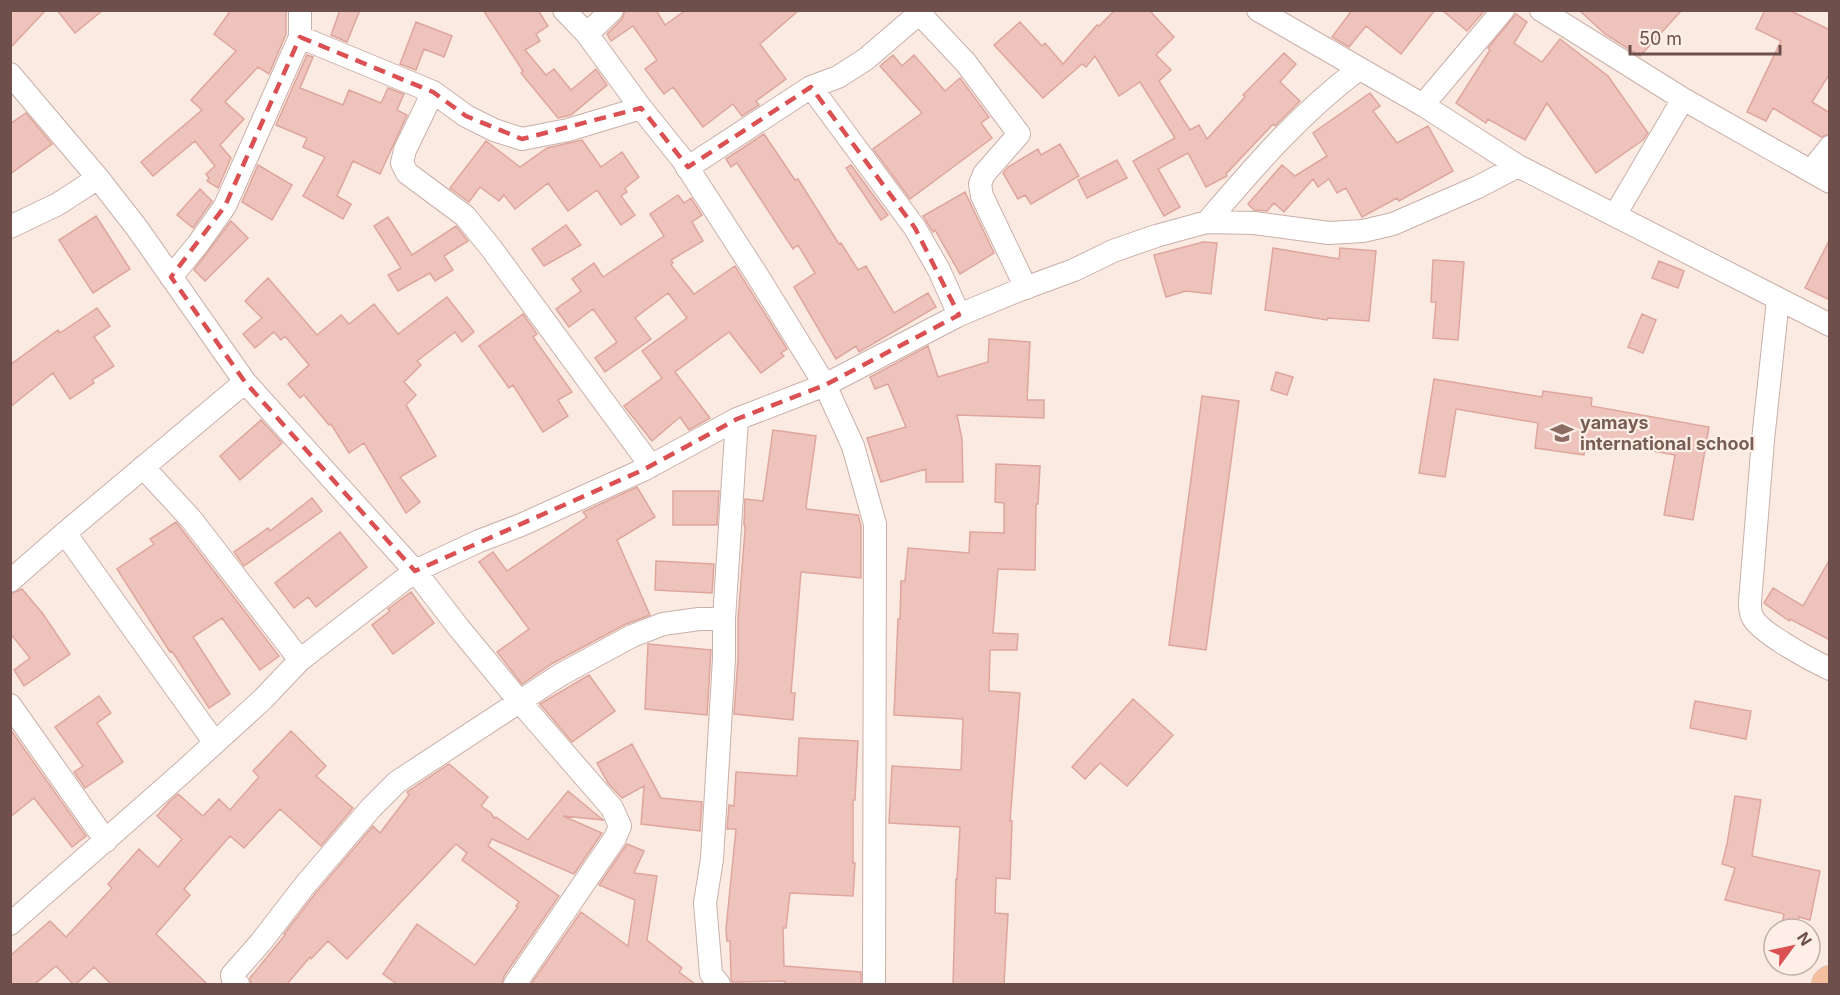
<svg xmlns="http://www.w3.org/2000/svg" width="1840" height="995" font-family="Inter,sans-serif">
<style>
.building{fill:#edc3bb;stroke:#dea69d;stroke-width:1.5}
.lines{fill:none;stroke-linecap:round;stroke-linejoin:round}
.street-casing{stroke:#c9b0aa;stroke-width:24}
.primary-casing{stroke:#d4cac9;stroke-width:34}
.street{stroke:#fff;stroke-width:22}
.primary{stroke:#f3bf9f;stroke-width:33}
.marked{fill:none;stroke:#da5053;stroke-width:4.5;stroke-dasharray:12 8;stroke-linejoin:round}
.labels{text-anchor:middle;stroke-width:4.5;stroke-linejoin:round;paint-order:stroke}
.education-label{font-size:18px;font-weight:bold;fill:#785e54;stroke:#fdefe7;text-anchor:start}
</style>
<rect width="100%" height="100%" fill="#faeae1"/>
<!-- building -->
<path class="building" d="M10 10H46L10 48Z
M57 10H103L75 33Z
M231 10H285L286 12V34L269 74 258 67 225 102 244 119 220 145 231 158 218 188 207 181 209 178 206 174 215 166 195 141 153 176 141 162 202 110 191 100 236 51 214 34Z
M340 10H360L347 42 331 35Z
M483 10H538L548 26 536 34 540 41 525 50 546 75 554 69 571 90 596 69 607 85 571 115 558 118 521 73 523 71Z
M625 10H656L665 25 686 10H799L760 44 786 79 756 101 759 105 742 116 733 104 703 127 673 87 664 94 645 69 657 60 633 26 611 41 607 34 622 19Z
M1115 10H1149L1174 37 1156 55 1171 70 1159 81 1190 130 1199 125 1207 139 1245 97 1243 95 1284 53 1296 64 1280 82 1300 101 1275 126 1273 124 1226 174 1227 176 1206 187 1188 153 1158 169 1180 207 1164 216 1133 161 1175 138 1140 82 1119 96 1095 56 1086 67 1082 64 1043 98 994 45 1020 22 1042 46 1045 43 1063 64 1097 25 1099 26Z
M1347 10H1435L1401 54 1366 26 1349 47 1332 37 1350 13Z
M1442 10H1485L1467 31Z
M1579 10H1682L1640 56 1605 34Z
M1765 10H1789L1830 30V73L1812 102 1830 113V134L1821 137 1773 108 1766 121 1747 112 1781 41 1756 29Z
M1516 14 1527 22 1514 43 1542 62 1560 39 1608 76 1648 133 1643 140 1596 173 1547 103 1525 140 1488 119 1486 123 1456 103 1490 50 1488 48Z
M416 22 452 36 444 57 424 49 416 70 400 64Z
M307 55 313 57 300 88 343 105 349 90 381 103 388 88 404 94 397 110 407 115 380 174 353 161 337 196 351 204 343 219 303 196 325 157 303 147 307 138 276 125Z
M893 55 902 66 914 55 945 91 960 78 989 117 981 123 992 138 910 199 873 149 922 113 880 66Z
M1370 93 1380 106 1373 111 1397 143 1428 126 1453 171 1399 201 1397 198 1362 217 1346 188 1337 193 1329 179 1318 187 1313 179 1284 212 1274 203 1267 211 1254 210 1248 204 1282 165 1295 176 1327 156 1313 133Z
M26 113 52 144 10 174V124Z
M764 134 795 180 798 179 839 244 841 243 858 270 866 266 894 313 928 293 936 307 859 352 856 346 836 359 794 287 815 273 798 245 793 249 737 163 731 167 726 159Z
M582 140 601 167 622 152 639 177 625 188 627 192 621 196 635 215 621 225 597 190 568 211 548 183 515 209 504 195 499 201 480 187 469 202 450 188 486 141 520 167 547 148Z
M1060 144 1079 176 1031 204 1025 195 1018 199 1003 173 1008 167 1038 149 1041 155Z
M1117 160 1127 178 1087 198 1078 180Z
M258 165 292 185 272 220 242 202Z
M851 165 888 215 881 220 846 168Z
M200 189 212 201 193 228 177 215Z
M965 192 994 253 960 274 935 230 933 232 923 216Z
M678 195 684 203 691 198 702 215 692 222 703 241 671 260 673 263 671 265 694 294 735 266 787 349 781 353 784 356 761 373 729 332 675 372 710 418 689 430 680 417 652 441 624 406 662 378 642 351 687 318 668 293 635 318 651 339 605 372 595 358 617 342 593 309 569 327 556 309 581 291 572 279 594 263 603 277 664 236 650 214Z
M96 216 130 269 93 293 59 240Z
M388 217 412 255 456 226 468 241 444 256 453 270 435 281 430 273 398 291 388 275 401 268 374 226Z
M231 221 248 238 205 281 194 270Z
M566 225 581 245 544 266 532 249Z
M1830 239V300L1805 288Z
M1203 242 1217 243 1211 294 1186 291 1166 297 1154 255Z
M1273 248 1339 259 1340 248 1376 251 1369 321 1328 318 1327 320 1265 310Z
M1433 260 1464 262 1458 340 1433 338 1436 302H1431Z
M1659 261 1684 271 1678 288 1652 278Z
M268 278 317 335 341 315 349 324 374 304 398 334 447 297 474 332 462 342 455 332 417 361 421 365 404 382 416 395 406 405 436 456 400 477 420 502 406 513 364 443 349 453 331 424 329 425 304 395 300 398 288 384 309 365 285 336 281 340 274 332 255 348 243 334 262 318 245 301Z
M97 308 110 326 94 337 114 366 92 380 94 383 70 399 53 373 10 407V365L58 330 60 333Z
M523 314 537 334 533 337 572 392 558 400 568 416 543 432 513 385 509 388 479 346Z
M1642 314 1656 320 1643 353 1628 347Z
M989 339 1030 342 1027 400H1044V418L957 415 962 439 963 482H926V469L881 482 867 438 906 427 888 384 875 389 870 377 928 346 938 377 988 362Z
M1276 372 1293 377 1287 395 1271 390Z
M1434 379 1542 397 1543 391 1592 398 1591 406 1709 427 1693 520 1664 515 1675 455 1586 439 1584 455 1535 448 1538 423 1456 409 1445 477 1419 473Z
M1202 396 1239 401 1206 650 1169 645Z
M261 420 282 443 240 480 220 456Z
M773 430 816 436 806 507 807 509 858 515 861 526V578L801 572 791 693H795L793 720 734 714 738 659V620L745 530V525H744L745 499 763 501Z
M996 464 1040 466 1038 504H1036L1035 570 998 569 993 633 1018 634 1017 650H990L989 691 1020 693 1010 821H1012L1010 879 996 878 995 913 1008 914 1004 984H953L956 879H957L960 827 889 823 892 766 961 770 963 719 894 715 898 619H900L901 581H905L908 548 969 553 970 532 1004 533V503L995 502Z
M637 487 655 517 617 540 650 615 626 624 553 663 522 684 497 652 529 629 479 562 493 552 507 571 587 517 583 512Z
M673 491H719L717 525H673Z
M312 498 322 511 244 566 234 552 268 528 270 531Z
M176 522 279 656 260 670 222 618 193 637 230 694 209 708 172 651 170 652 117 569 154 544 150 539Z
M340 532 367 567 316 607 308 597 294 608 275 583Z
M1830 559V640L1790 619 1789 621 1764 603 1773 588 1803 606Z
M656 561 714 564 712 593 655 590Z
M22 589 43 614 70 654 24 686 14 670 30 658 10 633V594Z
M411 592 434 623 393 654 372 625 390 611 388 609Z
M648 644 711 650 707 715 645 709Z
M589 675 615 711 572 742 540 704Z
M99 696 111 713 97 723 123 762 85 788 74 772 83 766 55 727Z
M1133 699 1173 735 1127 786 1100 763 1085 779 1072 767Z
M1695 701 1751 711 1746 739 1690 728Z
M10 729 86 836 72 847 34 798 10 817Z
M291 731 326 766 316 776 353 808 321 846 280 809 244 848 230 836 184 889 190 895 156 934 207 984H111L94 967 76 984H73L56 966 35 984H10V956L50 921 66 937 112 888 108 884 139 849 158 867 182 839 157 816 169 802 178 794 203 816 219 799 230 810 259 777 253 771Z
M799 738 858 741 855 800H853V863H855L853 896 790 893 786 928H783L784 966 861 972V984H785V981L732 982 731 979 730 941H727L726 929 736 829H727L729 805 734 806 736 772 797 776Z
M632 744 661 798 702 802 700 831 641 824 644 786 622 798 608 783 597 763Z
M449 764 488 797 481 806 491 813 494 818 496 817 528 840 568 791 603 820 563 816 602 833 574 874 492 839 488 846 559 896 504 976 502 984H397L383 974 417 924 475 965 518 907 516 906 519 902 462 860 467 853 456 844 347 959 328 941 311 959 310 957 287 984H251L250 978 285 935 284 934 315 894 373 826 380 833 409 795 407 792Z
M1735 796 1761 800 1752 856 1820 871 1810 920 1799 917 1796 929H1781L1784 914 1725 900 1735 868 1722 864 1727 844Z
M627 844 644 851 634 873 657 876 647 940 682 968 679 972 695 984H531L581 912 628 946 635 900 599 885Z"/>
<g class="lines">
<!-- street casing -->
<g class="street-casing">
<path id="street" d="M564 10 587 34 641 108 682 159 757 275 825 385 853 446 875 524 874 984
M1258 10 1423 105 1518 166 1830 325
M1541 10 1683 99 1830 182
M920 14 966 63 1019 134 984 174 980 184 982 196 1026 288
M587 34 612 10
M300 37 433 92
M10 74 98 178 137 228 245 382 415 571 459 628 520 702 612 808 620 826 615 838 515 984
M811 87 915 228 939 270 959 315
M1423 105 1503 10
M641 108 568 130 522 139 494 130 466 116 433 92 405 150 402 163 407 173 465 216 491 248 651 466
M687 168 811 87 838 77 866 59 923 10
M1811 171 1830 147
M1615 215 1683 99
M1207 222C1255 166 1299 114 1359 69
M10 227 58 204 98 178
M171 277 198 244 225 206 300 37V10
M1778 300 1763 440 1750 602C1750 606 1750 612 1752 616 1758 632 1813 661 1830 669
M143 467 191 519 300 660
M65 533 215 743
M10 581 65 533 245 382
M10 705 106 841
M10 924 183 772 263 699 300 660 415 571 479 541 521 525 643 470 737 419 825 385 959 315 1017 291 1074 270 1113 251 1156 236 1207 222 1254 223 1329 233 1363 231 1393 224 1478 187 1518 166
M238 984 233 980 232 975 261 942 305 885 371 808 397 782 560 675 632 636 663 624 699 619H724
M719 984 711 974 705 903 712 859 724 659V619L737 419"/>
</g>
<!-- primary casing -->
<g class="primary-casing">
<path id="primary" d="M1828 984 1830 982"/>
</g>
<!-- street -->
<use href="#street" class="street"/>
<!-- primary -->
<use href="#primary" class="primary"/>
</g>
<!-- marked area -->
<path class="marked" d="M300 37 433 92 466 116 522 139 641 108 688 167 811 87 915 228 959 315 825 385 737 419 643 470 415 571 245 382 171 277 225 206Z"/>
<!-- icons -->
<defs>
<g id="school-bare" transform="scale(1.8)"><path d="M0-5L7-2L0 1L-7-2ZM-4 1L0 2.5L4 1V4Q0 6-4 4Z" fill="#8d6e63" stroke="#fdefe7" stroke-width="2.5" paint-order="stroke"/></g>
</defs>
<g fill-rule="evenodd">
<use href="#school-bare" x="1562" y="433"/>
</g>
<g class="labels">
<!-- education labels -->
<g class="education-label">
<text x="1580" y="429">yamays<tspan x="1580" dy="21">international school</tspan></text>
</g>
</g>
<!-- border -->
<rect width="1840" height="995" fill="none" stroke="#6e4f4b" stroke-width="24"/>
<!-- north arrow -->
<g transform="translate(1792 947) rotate(57)"><circle r="28" fill="#fdefe7" stroke="#c4afa9" stroke-width="1.5"/>
<path d="M0-4.5L10 22L0 15L-10 22Z" fill="#da5053"/>
<text y="-9" font-size="16" font-weight="bold" text-anchor="middle" fill="#6e4f4b">N</text>
</g>
<!-- scale -->
<path d="M1630 45v9h150v-9" fill="none" stroke="#6e4f4b" stroke-width="3"/>
<text x="1639" y="45" font-size="18" fill="#6e4f4b" stroke="#fdefe7" stroke-width="4.5" paint-order="stroke">50 m</text>
</svg>
